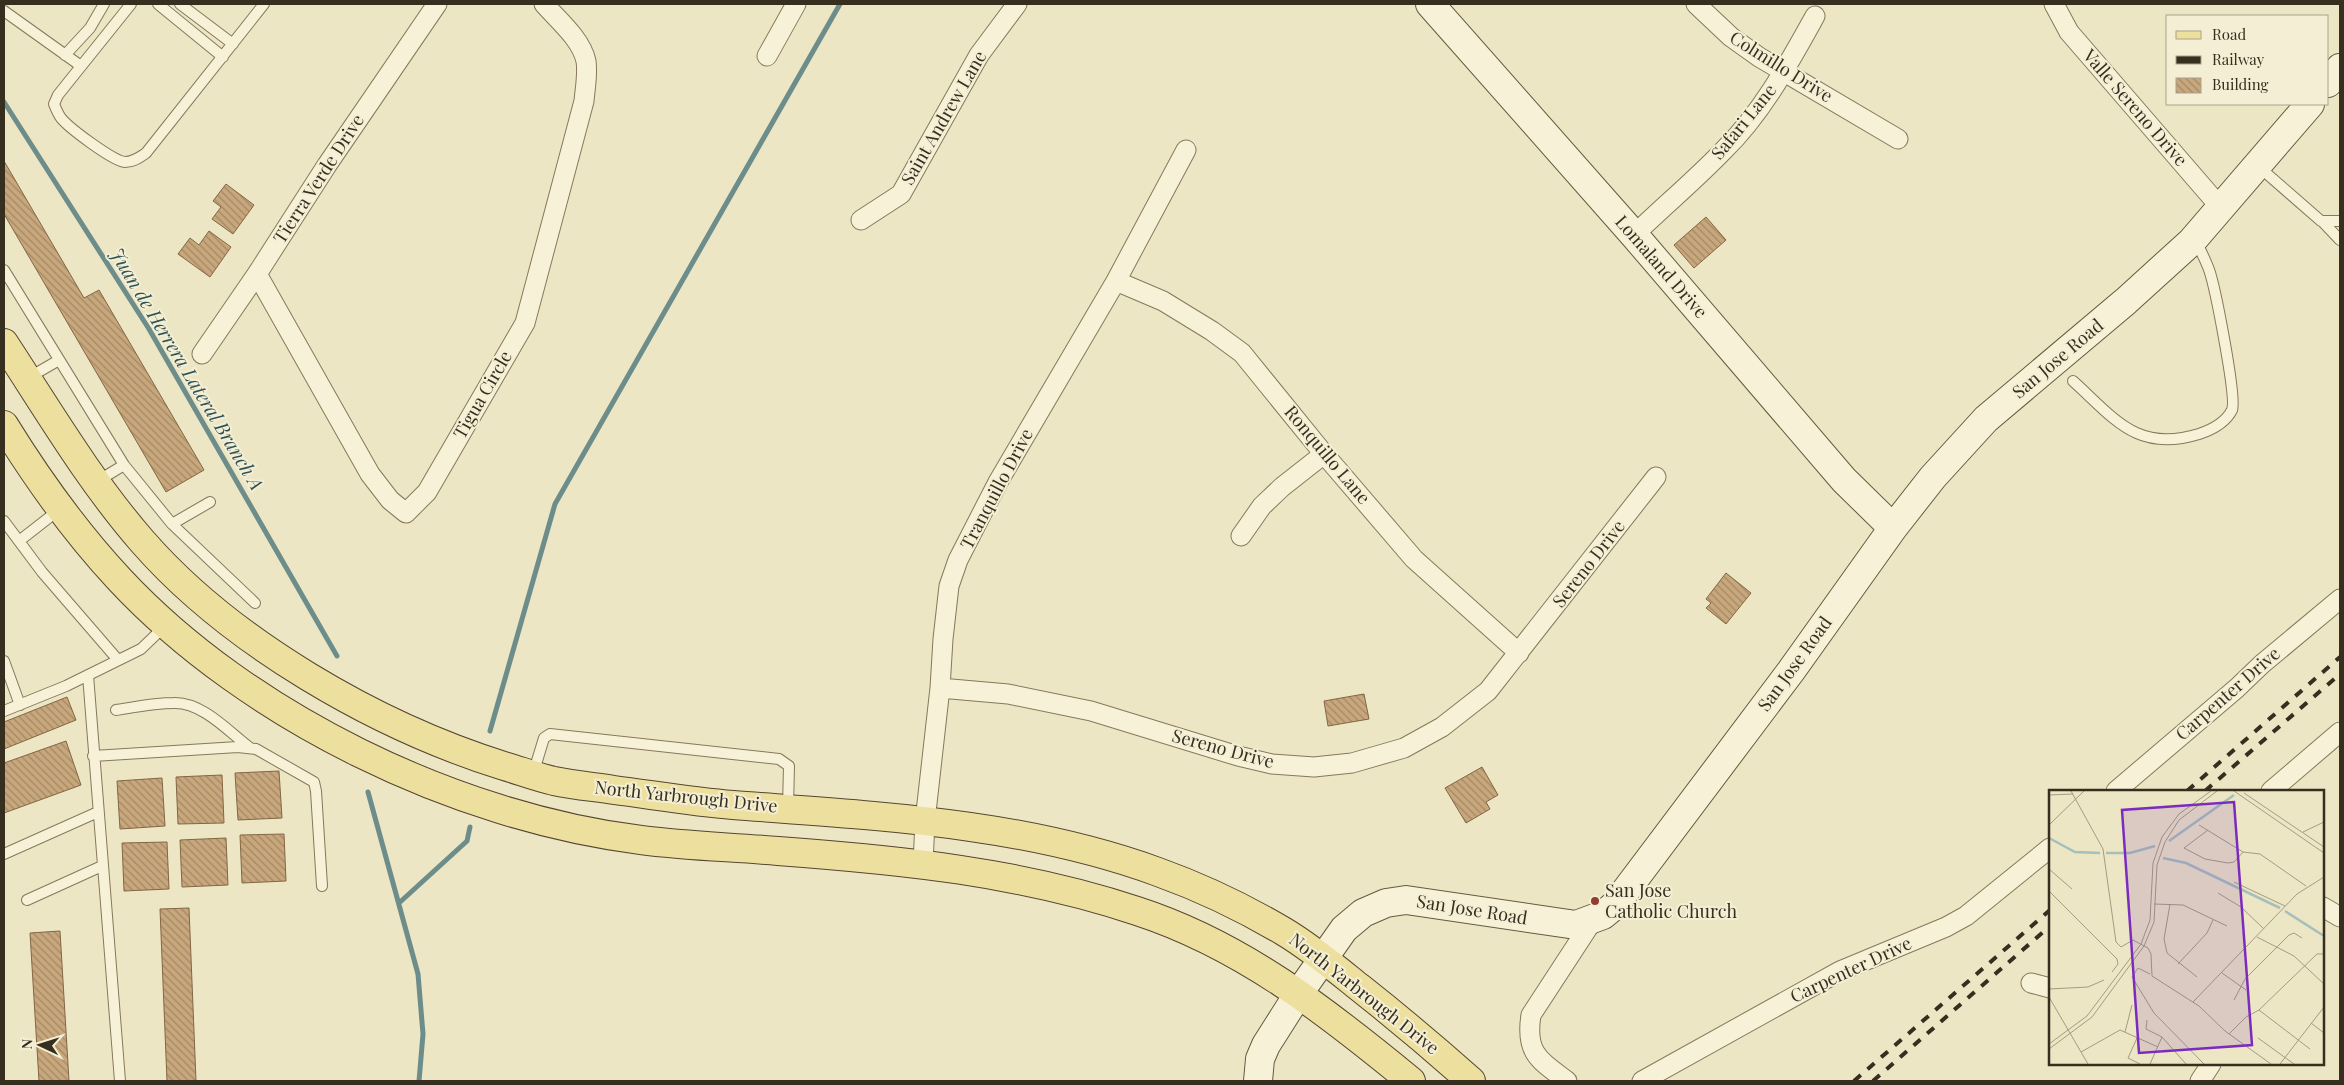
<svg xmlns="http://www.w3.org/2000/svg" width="2344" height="1085" font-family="'Playfair Display',serif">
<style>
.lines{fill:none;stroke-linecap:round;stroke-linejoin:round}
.stream{stroke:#6d8d8a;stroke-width:5}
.building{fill:url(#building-back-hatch);stroke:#836643}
.lane-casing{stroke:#86785c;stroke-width:12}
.street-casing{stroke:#86785c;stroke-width:21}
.secondary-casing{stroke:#67593f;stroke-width:30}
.primary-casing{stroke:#544630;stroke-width:30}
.lane{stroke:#f7f2d7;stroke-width:10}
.street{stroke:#f7f2d7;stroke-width:19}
.secondary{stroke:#f7f2d7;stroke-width:28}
.primary{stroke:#ede09e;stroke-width:28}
.rail{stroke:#362e1f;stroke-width:4;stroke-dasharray:9 9;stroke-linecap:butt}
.poi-dot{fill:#913d2f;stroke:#f4efd4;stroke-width:2}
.labels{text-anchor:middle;stroke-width:4;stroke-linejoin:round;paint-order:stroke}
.street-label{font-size:18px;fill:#362e1f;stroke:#f4efd4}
.poi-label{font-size:18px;fill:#362e1f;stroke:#f4efd4;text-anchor:start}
.water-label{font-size:19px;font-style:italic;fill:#2f5255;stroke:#f4efd4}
.inset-river{fill:none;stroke:#a6bfbc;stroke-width:2.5}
.inset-road{fill:none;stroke:#a39c82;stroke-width:1}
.view{fill:#7b2cbf;fill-opacity:0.15;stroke:#7b2cbf;stroke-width:2.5}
.inset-edge{fill:none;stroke:#362e1f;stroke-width:2.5}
</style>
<defs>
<pattern id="building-back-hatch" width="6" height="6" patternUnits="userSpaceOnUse" patternTransform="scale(1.25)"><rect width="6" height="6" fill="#c8a77c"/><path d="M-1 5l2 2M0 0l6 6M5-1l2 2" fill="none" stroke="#a38865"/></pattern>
</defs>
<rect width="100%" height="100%" fill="#ece6c4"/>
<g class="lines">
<!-- stream -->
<path class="stream" d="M4 102 149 329 337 656
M490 731 555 504 840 4
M368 792 418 974 423 1034 419 1081
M399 903 467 841 470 827"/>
</g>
<!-- building -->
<path class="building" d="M4 161 84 298 99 290 204 470 166 492 4 214Z
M226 184 254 205 233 234 212 219 221 207 213 201Z
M1706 217 1726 240 1694 268 1674 245Z
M209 231 231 247 210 277 178 254 190 238 199 245Z
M1726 573 1751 593 1726 624 1706 608 1711 603 1706 599Z
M1364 694 1369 719 1328 726 1324 701Z
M67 697 76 720 4 749V722Z
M66 741 81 785 4 813V763Z
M1482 767 1498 795 1486 802 1490 809 1466 823 1445 788Z
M279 771 282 818 238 820 235 773Z
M222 775 224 823 178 824 176 777Z
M162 778 165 826 120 829 117 781Z
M284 834 286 881 242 883 240 835Z
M226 838 228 885 182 887 180 840Z
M167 842 169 889 124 891 122 843Z
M189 908 196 1081H167L160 909Z
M60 931 69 1081H39L30 933Z"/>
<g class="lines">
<!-- lane casing -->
<g class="lane-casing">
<path id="lane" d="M131 4 58 95 54 104C56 109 58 114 61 118 69 128 113 161 125 162 134 162 140 157 146 153L264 4
M158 4 223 57
M180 4 233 44
M4 11 81 66
M65 55 90 28 104 4
M2258 166 2321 221H2340
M2322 221 2340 240
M4 270 124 465
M28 378 59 360
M2073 381C2115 419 2137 453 2199 434 2211 430 2226 422 2232 410 2237 398 2216 294 2211 276 2208 264 2201 252 2196 241
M96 482 124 465 172 524 210 502
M4 521 42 572 118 660
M172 524 255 603
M19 541 60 509
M4 661 20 705
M88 675 120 1081
M116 710C135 707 155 703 174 703 202 702 228 731 249 747
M4 711 66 686 141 649 166 625
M93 756 238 747 256 749 314 782 316 791 322 886
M533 774 544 738 550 734 779 759 789 766 788 807
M4 854 98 812
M27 900 102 866"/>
</g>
<!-- street casing -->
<g class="street-casing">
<path id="street" d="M1696 4 1731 37 1759 57 1898 139
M2054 4 2069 32 2221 208
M767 56 796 4
M861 220 901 194 979 55 1017 4
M1634 235C1663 207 1695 180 1723 151 1762 113 1789 63 1815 16
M257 274 370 474 390 500 406 513 427 492 525 323 584 101C585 89 588 74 586 61 581 39 559 21 544 4
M1116 281 1163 301 1212 331 1242 353 1324 454 1414 559 1519 653
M202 354 257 274 327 165 437 4
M1241 536 1262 506 1282 487 1324 454
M940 688 1008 694 1091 711 1238 756 1272 764 1314 767 1352 763 1404 748 1442 727 1488 691 1656 477
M2116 791 2237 688 2262 664 2340 599
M2271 791 2340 732
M923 864 925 821 940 688 943 639 949 586 958 560 998 482 1116 281 1186 150
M2323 907 2340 917
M2031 983 2050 988
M1567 1081C1539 1060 1525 1053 1531 1015L1593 920
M1642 1081 1840 971 1946 927 1966 916 2050 848
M2200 1081 2211 1064"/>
</g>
<!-- secondary casing -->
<g class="secondary-casing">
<path id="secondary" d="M1430 4 1634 235 1844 480 1893 528
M2328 83 2340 68
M1258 1081 1260 1059 1266 1045 1299 993 1344 929 1363 913 1386 903 1406 900 1576 925 1603 915 1615 905 1791 671 1893 528 1933 477 1986 419 2126 301 2192 241 2310 104"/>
</g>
<!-- primary casing -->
<g class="primary-casing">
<path id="primary" d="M4 343C48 410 89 480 142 541 230 642 376 726 504 766 521 771 537 777 554 781 573 785 594 787 614 790 653 795 693 802 733 805 877 816 1021 822 1158 872 1200 887 1244 908 1283 931 1310 947 1334 967 1359 987 1397 1017 1435 1049 1471 1081
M4 425C38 480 76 533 120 580 248 717 456 817 641 840 686 846 732 847 778 851 900 860 1021 872 1137 911 1242 945 1327 1012 1411 1081"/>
</g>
<!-- lane -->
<use href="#lane" class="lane"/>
<!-- street -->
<use href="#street" class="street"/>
<!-- secondary -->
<use href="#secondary" class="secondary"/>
<!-- primary -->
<use href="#primary" class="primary"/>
<!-- rail -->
<path class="rail" d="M2187 791 2340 657
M2205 791 2340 674
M1854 1081 2050 910
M1873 1081 2050 926"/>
</g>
<!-- markers -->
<circle class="poi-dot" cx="1595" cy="901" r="5"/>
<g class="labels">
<!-- street labels -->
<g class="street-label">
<text transform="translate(1781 67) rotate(32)" y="6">Colmillo Drive</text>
<text transform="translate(2135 108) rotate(49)" y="6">Valle Sereno Drive</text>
<text transform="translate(944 118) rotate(-60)" y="6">Saint Andrew Lane</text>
<text transform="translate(1744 122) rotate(-51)" y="6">Safari Lane</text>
<text transform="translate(319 179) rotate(-57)" y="6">Tierra Verde Drive</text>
<text transform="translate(1661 267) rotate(49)" y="6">Lomaland Drive</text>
<text transform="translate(2058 359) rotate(-40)" y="6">San Jose Road</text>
<text transform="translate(483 395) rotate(-60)" y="6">Tigua Circle</text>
<text transform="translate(1327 455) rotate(50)" y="6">Ronquillo Lane</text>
<text transform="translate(997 489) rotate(-62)" y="6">Tranquillo Drive</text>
<text transform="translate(1589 564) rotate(-52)" y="6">Sereno Drive</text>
<text transform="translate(1795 664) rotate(-54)" y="6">San Jose Road</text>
<text transform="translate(2228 694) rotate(-41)" y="6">Carpenter Drive</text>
<text transform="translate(1223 749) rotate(15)" y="6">Sereno Drive</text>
<text transform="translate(686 797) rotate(6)" y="6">North Yarbrough Drive</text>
<text transform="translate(1472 910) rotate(9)" y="6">San Jose Road</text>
<text transform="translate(1851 970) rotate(-25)" y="6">Carpenter Drive</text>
<text transform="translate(1364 994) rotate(38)" y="6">North Yarbrough Drive</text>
</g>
<!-- poi labels -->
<g class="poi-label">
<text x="1605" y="897">San Jose<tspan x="1605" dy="21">Catholic Church</tspan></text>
</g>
<!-- water labels -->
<g class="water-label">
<text transform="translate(187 369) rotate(59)" y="7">Juan de Herrera Lateral Branch A</text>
</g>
</g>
<!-- overview -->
<g transform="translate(2049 790)">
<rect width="275" height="275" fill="#ece6c4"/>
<path class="inset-river" d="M0 48 26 62 51 63M120 51 185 5M57 63H81L106 56M114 68 137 73 231 118M236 121 275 146"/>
<path class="inset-road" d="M22 1 54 59 67 152 72 157 84 150 99 158 102 164 103 186 150 216 176 241 222 274M185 1 275 63M195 3 275 57M0 5 24 4M0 35 35 1M150 35 194 62 211 64 257 96M159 40 135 58 156 69 179 73 185 72 194 62M254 42 275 32M0 79 23 99M185 92 236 116M0 101 68 169 69 174 63 182M169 103 192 117 215 139M105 114 134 115 178 136M121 114 115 149 118 163 148 187M208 147 245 166 275 194M129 174 158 143 164 130M173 183 197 200M101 184 89 178 83 187 105 223 155 274M0 199 39 197 55 190M0 207 39 274M185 210 196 189 240 145 245 143 253 148M144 212 248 104 275 87M210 220 261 259M98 230 97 239 113 247 137 274M262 233 275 243M76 242 83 215M180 244 197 227 210 220 268 164H275M88 248 79 268 91 274M209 248 245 274M0 254 38 226 92 154 101 130 104 73 113 47 130 24 162 1M0 259 43 227 95 156 105 132 108 75 116 52 130 30 168 1M32 262 71 240 109 257M101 274 113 247M231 274 275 217"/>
<path class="view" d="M185 12 203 255 90 263 73 20Z"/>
<rect width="275" height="275" class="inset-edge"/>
</g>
<!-- border -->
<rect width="2344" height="1085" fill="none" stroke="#362e1f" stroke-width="10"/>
<!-- legend -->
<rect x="2166" y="15" width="162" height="90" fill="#f4efd4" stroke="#a8a28c"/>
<rect x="2176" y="31" width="25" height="8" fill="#ede09e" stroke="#a8a28c"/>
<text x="2212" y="40" font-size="15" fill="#362e1f">Road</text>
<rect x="2176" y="56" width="25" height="8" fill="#362e1f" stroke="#a8a28c"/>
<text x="2212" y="65" font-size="15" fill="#362e1f">Railway</text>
<rect x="2176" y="78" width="25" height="15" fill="url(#building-back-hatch)" stroke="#a8a28c"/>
<text x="2212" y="90" font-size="15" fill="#362e1f">Building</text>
<!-- north arrow -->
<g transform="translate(40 1045) rotate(274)" stroke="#f4efd4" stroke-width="4" paint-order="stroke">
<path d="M0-4L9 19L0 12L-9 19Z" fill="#362e1f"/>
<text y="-8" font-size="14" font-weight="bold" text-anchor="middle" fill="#362e1f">N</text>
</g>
</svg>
